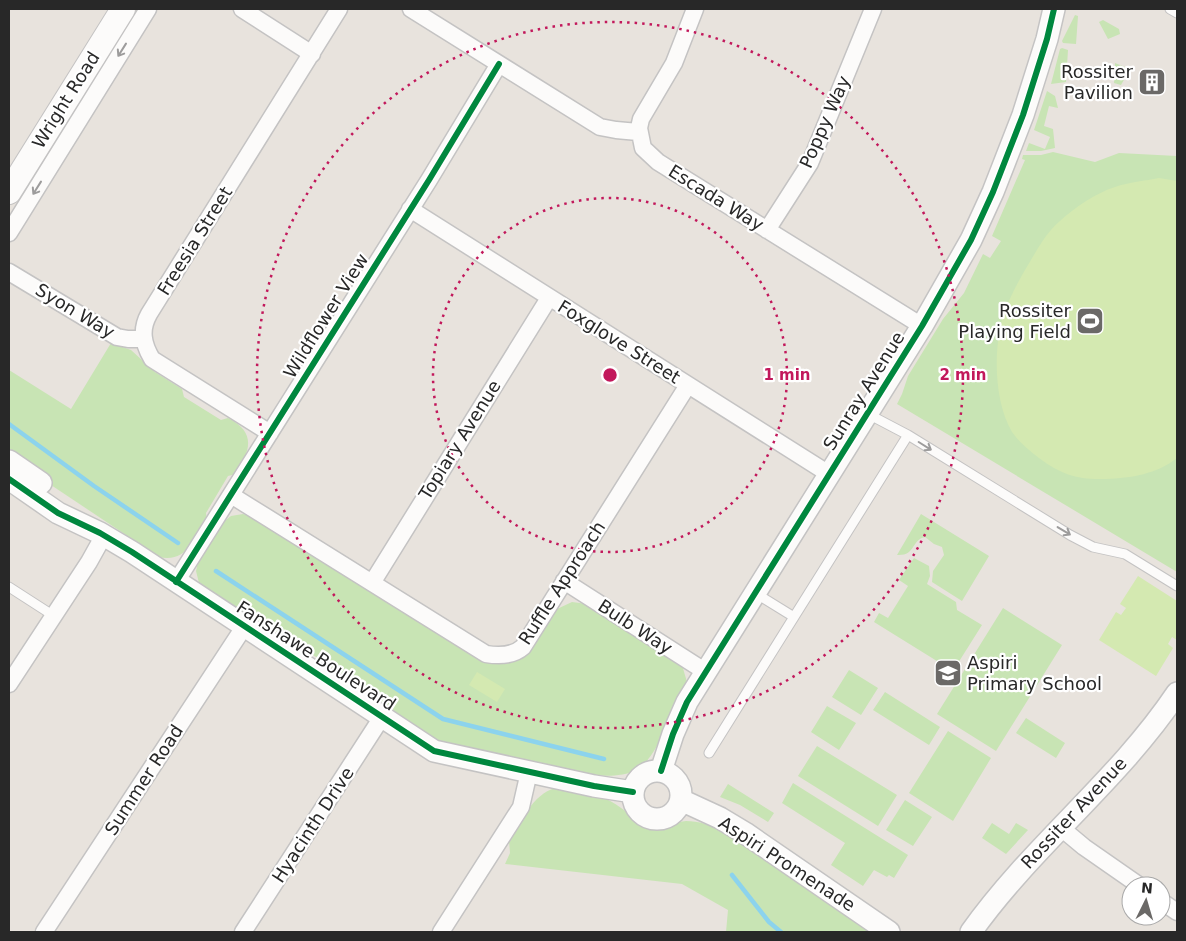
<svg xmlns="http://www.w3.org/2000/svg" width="1186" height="941" font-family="'DejaVu Sans',sans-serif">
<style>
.green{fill:#c8e4b4}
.pitch{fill:#d4e9b1}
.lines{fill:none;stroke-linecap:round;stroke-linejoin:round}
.stream{stroke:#8cd3ed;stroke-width:4.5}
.service-casing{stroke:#c4c3c3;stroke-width:11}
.minor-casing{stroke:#c4c3c3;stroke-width:19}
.tertiary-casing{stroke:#c4c3c3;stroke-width:24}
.secondary-casing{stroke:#c4c3c3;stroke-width:26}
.service{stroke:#fcfbfa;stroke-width:9}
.minor{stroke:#fcfbfa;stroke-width:16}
.tertiary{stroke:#fcfbfa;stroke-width:21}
.secondary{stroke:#fcfbfa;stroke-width:24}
.cycleway-casing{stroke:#fff;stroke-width:9}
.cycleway{stroke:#00873e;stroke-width:6}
.oneway{stroke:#9d9c9c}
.ring{fill:none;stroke:#c2185b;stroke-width:2.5;stroke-dasharray:2.5 5}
.labels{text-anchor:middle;stroke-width:4.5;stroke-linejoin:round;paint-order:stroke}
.poi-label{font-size:18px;fill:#282828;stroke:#fff;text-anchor:end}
.street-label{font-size:18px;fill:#282828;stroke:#fff}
.centre{fill:#c2185b;stroke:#fff;stroke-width:2.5}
.ring-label{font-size:15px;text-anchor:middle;font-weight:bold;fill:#c2185b;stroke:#fff;stroke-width:4.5;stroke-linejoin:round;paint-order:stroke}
</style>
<rect width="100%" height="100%" fill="#e8e3dd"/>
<!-- green -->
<path class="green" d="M1075 15 1078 16 1076 44 1063 43 1062 41Z
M1103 20 1119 29 1120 34 1108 39 1099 22Z
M1062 48 1068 50 1066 82 1051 84 1060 49Z
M1115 63 1130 69 1121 85 1114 83Z
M1047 91 1055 96 1058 108 1049 106 1044 126 1053 129 1055 148 1041 151H1026L1029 143 1045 149 1050 137 1034 130Z
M1053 152 1095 162 1119 153 1177 156V572L897 404 902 394 908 376 943 319 964 293 983 254 990 258 1001 241 992 236 1025 160 1022 159 1023 155H1041Z
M111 343 131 350 155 372 182 389 184 397 221 420 228 418C257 433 250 450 236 474L228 476 206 513 207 521C194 540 186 563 159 557L9 457V370L71 409Z
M243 514 255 518 493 663H503L517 659 557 609 572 602 587 604 682 665 687 682C677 704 657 758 637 770 623 777 605 776 590 775L458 748 433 739 351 687 350 679 313 655 305 657 290 646 288 639 250 615 244 616 203 590 199 583 196 571 198 562 222 523 231 516Z
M921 514 989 556 962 601 932 582 933 571 944 555 942 547 934 544 925 537C911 540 916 556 897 555Z
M914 558 929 566 930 576 927 584 956 602 957 610 982 625 953 671 874 622 879 613 888 618 908 586 899 580Z
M1003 608 1062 645 996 751 937 714Z
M849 670 878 688 861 715 832 697Z
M885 692 940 727 929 745 873 710Z
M827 706 856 723 839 750 811 732Z
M1026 718 1065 743 1056 758 1016 733Z
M948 731 991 758 953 821 909 793Z
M817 746 897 795 878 826 798 776Z
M793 783 908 855 894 878 889 875 887 877 874 870 863 886 831 865 845 843 782 803Z
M728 784 774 813 768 822 740 805 720 797Z
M555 788C571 791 589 793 604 798 621 805 634 821 651 824 663 827 674 822 686 821 698 821 711 825 723 830L874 932H726L728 910 682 884 505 864 510 853 509 840C521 822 533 794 555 788Z
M905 800 932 817 913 846 886 830Z
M992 823 1009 834 1016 823 1028 830 1006 854 982 838Z"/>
<!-- pitch -->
<path class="pitch" d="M1159 178 1177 181V458C1157 474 1131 478 1106 479 1078 480 1062 475 1039 458 1030 451 1019 442 1012 432 993 400 993 344 1005 310 1012 293 1021 276 1031 260 1039 246 1048 231 1060 221 1075 207 1096 193 1115 187 1129 182 1145 181 1159 178Z
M1138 576 1177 601V640L1172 637 1168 644 1173 648 1156 676 1099 640 1116 612 1121 615 1126 608 1120 604Z
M477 672 505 689 497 702 469 685Z"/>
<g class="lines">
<!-- stream -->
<path class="stream" d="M9 424 94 486 178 543
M216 571 443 719 604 759
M732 875 769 922 781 932"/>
<!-- service casing -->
<g class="service-casing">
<path id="service" d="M1170 9 1177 13
M868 414 908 435 1070 535 1093 547 1125 554 1177 586
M9 587 54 616
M755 593 794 617 908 435
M709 753 794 617"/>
</g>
<!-- minor casing -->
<g class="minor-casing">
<path id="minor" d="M242 9 312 54
M411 9 600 127 616 130 638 132
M695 9 674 63 641 119 639 128 643 148 658 162 922 326
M410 209 829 474
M767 230 810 163 873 9
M9 233 148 9
M9 272 117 337 128 339H143
M270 433 152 359C143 344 140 330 149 314L339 9
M231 495 486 654C498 656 513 656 523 647L688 385
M564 581 706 672
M176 582 429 180 499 64
M372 583 549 298
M9 684 89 562 104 535
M1060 827 1084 847 1140 886
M1161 901 1177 912
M44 932 244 627
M243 932 382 717
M441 932 521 807 529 772"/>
</g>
<!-- tertiary casing -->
<g class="tertiary-casing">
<path id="tertiary" d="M9 461 41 483
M9 479 58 513 100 533 132 552 434 751 594 786 633 792
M633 795a24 24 0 1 1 48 0a24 24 0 1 1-48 0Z
M661 771 673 734 687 702 922 326 971 240 993 192 1023 115 1047 39 1054 9
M681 800 720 818 745 833 889 932
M971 932C1032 846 1118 781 1177 693"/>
</g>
<!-- secondary casing -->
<g class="secondary-casing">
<path id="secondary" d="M9 192 123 9"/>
</g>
<!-- service -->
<use href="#service" class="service"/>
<!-- minor -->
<use href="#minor" class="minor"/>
<!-- tertiary -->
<use href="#tertiary" class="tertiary"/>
<!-- secondary -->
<use href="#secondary" class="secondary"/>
<!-- cycleway casing -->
<g class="cycleway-casing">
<path id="cycleway" d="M9 479 58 513 100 533 132 552 434 751 594 786 633 792
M176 582 429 180 499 64
M661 771 673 734 687 702 922 326 971 240 993 192 1023 115 1047 39 1054 9"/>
</g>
<!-- cycleway -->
<use href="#cycleway" class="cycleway"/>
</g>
<!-- one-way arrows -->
<defs><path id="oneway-shaft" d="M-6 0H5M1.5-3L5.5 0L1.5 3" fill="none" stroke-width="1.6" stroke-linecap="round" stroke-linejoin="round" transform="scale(1.25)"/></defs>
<g class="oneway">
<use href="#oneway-shaft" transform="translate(122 50) rotate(122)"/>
<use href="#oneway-shaft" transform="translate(37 188) rotate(122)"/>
<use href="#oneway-shaft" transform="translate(925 446) rotate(32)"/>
<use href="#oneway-shaft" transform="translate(1064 531) rotate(31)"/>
</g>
<!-- distance rings -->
<g class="ring">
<circle cx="610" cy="375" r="177"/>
<circle cx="610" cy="375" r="353"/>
</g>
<!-- icons -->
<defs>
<g id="building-square" transform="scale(1.4375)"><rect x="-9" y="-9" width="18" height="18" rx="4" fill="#6b6967" stroke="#fff"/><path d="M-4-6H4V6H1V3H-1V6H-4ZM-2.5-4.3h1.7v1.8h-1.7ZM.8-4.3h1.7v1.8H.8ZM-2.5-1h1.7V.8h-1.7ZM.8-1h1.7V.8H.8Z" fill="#fff"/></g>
<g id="stadium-square" transform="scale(1.4375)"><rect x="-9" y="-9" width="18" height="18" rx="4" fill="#6b6967" stroke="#fff"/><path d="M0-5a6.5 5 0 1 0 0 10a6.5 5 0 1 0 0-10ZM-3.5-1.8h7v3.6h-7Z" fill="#fff"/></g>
<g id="school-square" transform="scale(1.4375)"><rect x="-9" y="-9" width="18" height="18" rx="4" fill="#6b6967" stroke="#fff"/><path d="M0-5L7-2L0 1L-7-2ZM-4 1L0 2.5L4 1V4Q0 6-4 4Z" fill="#fff"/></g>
</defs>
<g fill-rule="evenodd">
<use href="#building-square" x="1152" y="82"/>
<use href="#stadium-square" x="1090" y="321"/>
<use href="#school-square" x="948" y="673"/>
</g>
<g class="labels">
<!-- poi labels -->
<g class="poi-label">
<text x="1133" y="78">Rossiter<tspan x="1133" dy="21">Pavilion</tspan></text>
<text x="1071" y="317">Rossiter<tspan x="1071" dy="21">Playing Field</tspan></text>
<text x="967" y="669" text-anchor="start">Aspiri<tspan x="967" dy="21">Primary School</tspan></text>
</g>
<!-- street labels -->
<g class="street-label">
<text transform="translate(66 100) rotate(-58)" y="6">Wright Road</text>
<text transform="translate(825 122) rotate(-66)" y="6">Poppy Way</text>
<text transform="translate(716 198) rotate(32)" y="6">Escada Way</text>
<text transform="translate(195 241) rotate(-58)" y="6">Freesia Street</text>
<text transform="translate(75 311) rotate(31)" y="6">Syon Way</text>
<text transform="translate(326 316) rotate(-58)" y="6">Wildflower View</text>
<text transform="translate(619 342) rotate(32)" y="6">Foxglove Street</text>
<text transform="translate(864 391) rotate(-58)" y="6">Sunray Avenue</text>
<text transform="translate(460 440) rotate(-58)" y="6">Topiary Avenue</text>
<text transform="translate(562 583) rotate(-57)" y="6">Ruffle Approach</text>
<text transform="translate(635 627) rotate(33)" y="6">Bulb Way</text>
<text transform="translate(316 656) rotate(33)" y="6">Fanshawe Boulevard</text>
<text transform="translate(144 780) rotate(-57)" y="6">Summer Road</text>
<text transform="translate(1074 813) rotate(-47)" y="6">Rossiter Avenue</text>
<text transform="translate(313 825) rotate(-57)" y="6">Hyacinth Drive</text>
<text transform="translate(787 864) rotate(33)" y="6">Aspiri Promenade</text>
</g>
</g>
<circle cx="610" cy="375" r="8" class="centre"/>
<g class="ring-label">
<text x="787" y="380">1 min</text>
<text x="963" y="380">2 min</text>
</g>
<!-- border -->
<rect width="1186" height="941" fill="none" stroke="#282828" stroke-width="20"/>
<!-- north arrow -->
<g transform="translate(1146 901) rotate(5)"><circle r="24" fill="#ffffff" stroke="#a9a9a9"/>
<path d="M0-4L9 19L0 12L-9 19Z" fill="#6b6967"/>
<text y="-8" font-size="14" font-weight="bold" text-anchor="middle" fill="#282828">N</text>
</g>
</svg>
